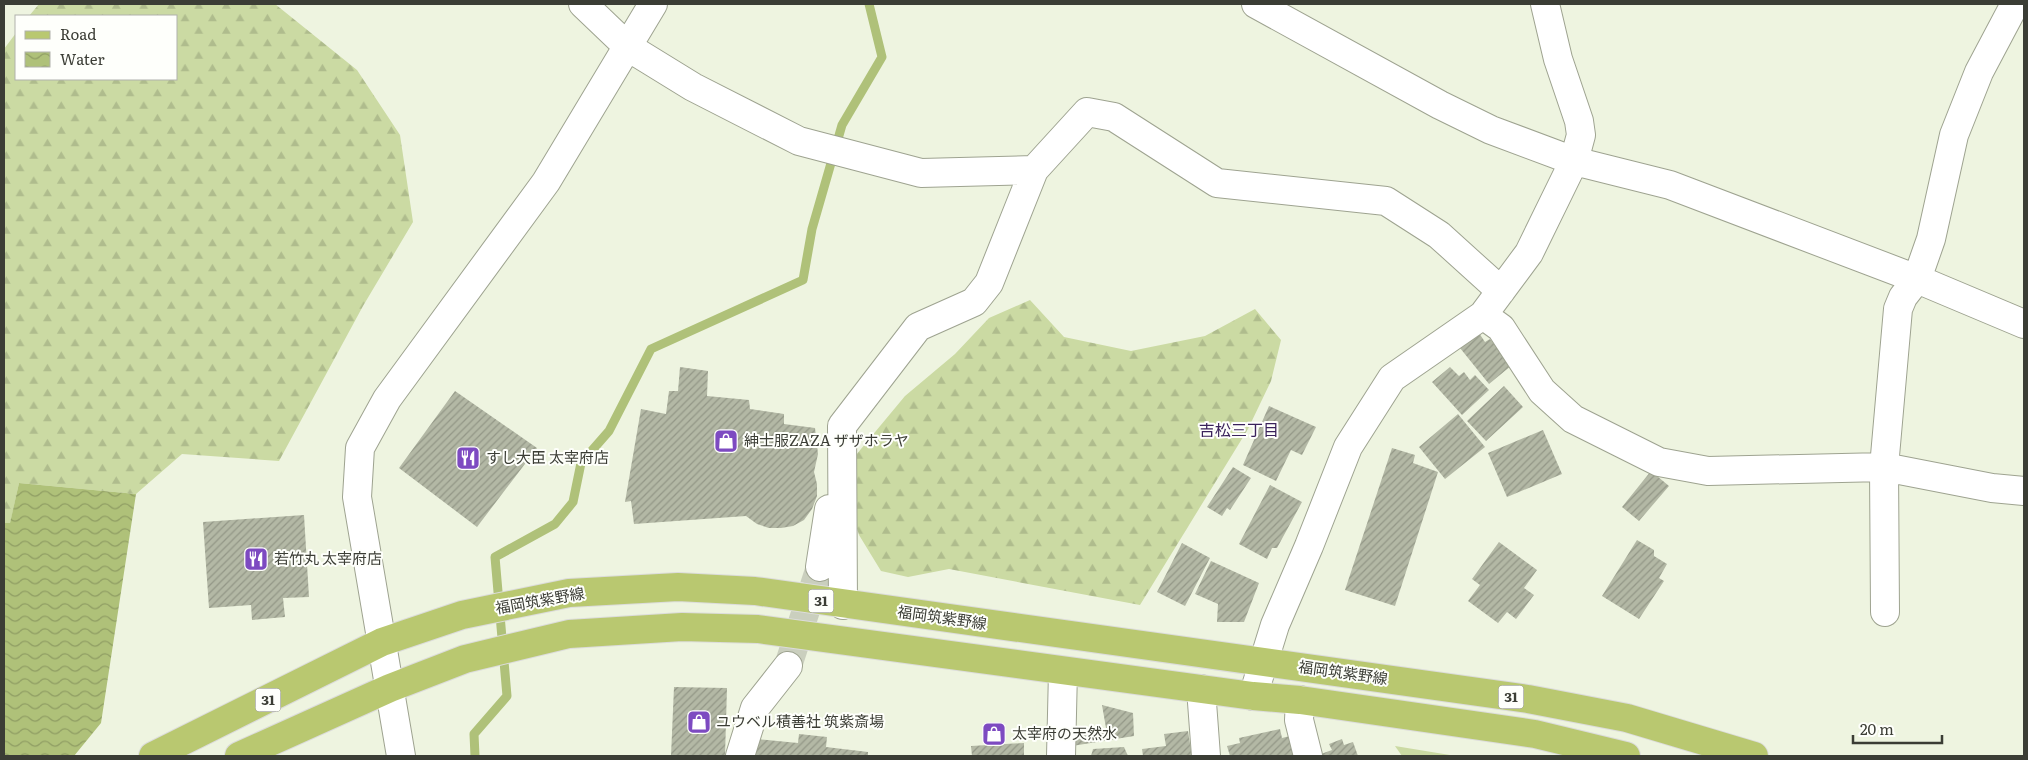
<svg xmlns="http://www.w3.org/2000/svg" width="2028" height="760" font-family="Literata,'Noto Sans JP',serif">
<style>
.forest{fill:url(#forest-firs)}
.park{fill:#cbdaa3}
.water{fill:url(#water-waves)}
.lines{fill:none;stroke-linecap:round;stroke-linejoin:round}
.stream{stroke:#afc179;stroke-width:9}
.building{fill:url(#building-hatch)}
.minor-tunnel{stroke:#cacfbe;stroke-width:28;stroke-dasharray:28 14;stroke-linecap:butt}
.minor-casing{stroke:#9ea390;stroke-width:30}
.major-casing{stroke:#dcdcdb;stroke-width:30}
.minor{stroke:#fff;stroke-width:28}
.major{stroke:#b9c870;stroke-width:28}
.labels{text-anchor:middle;stroke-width:4;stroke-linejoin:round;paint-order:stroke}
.shield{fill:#fefffb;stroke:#767770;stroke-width:1}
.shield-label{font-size:14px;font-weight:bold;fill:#3b3d35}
.poi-label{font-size:15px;fill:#3b3d35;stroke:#fefffb;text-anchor:start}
.street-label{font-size:15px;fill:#3b3d35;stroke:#fefffb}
.neighbourhood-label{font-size:16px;fill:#3a225b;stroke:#fefffb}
</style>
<defs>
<pattern id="forest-firs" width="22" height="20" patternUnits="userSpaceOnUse" patternTransform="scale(1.25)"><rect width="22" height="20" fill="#cbdaa3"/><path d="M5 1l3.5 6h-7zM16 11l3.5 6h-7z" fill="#afbc8d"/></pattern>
<pattern id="water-waves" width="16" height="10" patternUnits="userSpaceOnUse" patternTransform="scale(1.25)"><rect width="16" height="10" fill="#afc179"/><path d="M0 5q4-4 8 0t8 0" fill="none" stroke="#909e64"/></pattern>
<pattern id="building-hatch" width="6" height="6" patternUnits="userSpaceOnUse" patternTransform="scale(1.25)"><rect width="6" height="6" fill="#b3b8a5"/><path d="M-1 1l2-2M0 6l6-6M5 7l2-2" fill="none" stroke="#939787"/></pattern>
</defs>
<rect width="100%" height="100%" fill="#eef4e0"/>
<!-- forest -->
<path class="forest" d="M39 4H275L357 70 400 135 413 222 363 306 279 461 182 454 136 494 19 483 10 524 4 523V49L16 33V79H176V16H29Z
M1030 300 1064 337 1131 351 1205 336 1255 309 1281 340 1271 381 1248 429 1140 605 949 569 908 577 881 571 859 535 846 492 851 461 905 396 955 354 989 318Z"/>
<!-- park -->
<path class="park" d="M1395 746 1456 756H1402Z"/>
<!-- water -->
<path class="water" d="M19 483 136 494 101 723 74 756H4V523H10Z"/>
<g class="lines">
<!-- stream -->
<path class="stream" d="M475 756 474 734 507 696 495 557 555 524 573 502 581 463 609 431 651 349 803 280 812 229 842 125 882 57 869 4"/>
</g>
<!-- building -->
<path class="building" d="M1479 333 1485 342 1490 339 1512 365 1489 384 1460 348Z
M680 367 708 371 707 396 749 400 750 409 784 414V424L815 428 818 454 814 472 817 484V496L812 509 804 520 793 526 781 528H769L757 524 746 516 634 524 631 501 625 502 641 409 666 414 669 391H678Z
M1450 367 1459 376 1464 372 1470 380 1475 375 1489 390 1462 415 1432 382Z
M1504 386 1523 407 1486 441 1467 421Z
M455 391 537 448 477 527 399 468Z
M1269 406 1316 427 1302 455 1291 450 1276 481 1243 465Z
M1458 414 1485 447 1445 479 1419 447Z
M1543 430 1562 474 1507 497 1488 453Z
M1392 448 1415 455 1413 463 1438 472 1395 606 1345 590Z
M1233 467 1251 478 1230 510 1227 508 1222 516 1207 507Z
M1651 471 1669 486 1639 521 1622 507Z
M1270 485 1302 502 1277 548H1272L1267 559 1239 544Z
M304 515 309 597 283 598 285 617 252 620 251 605 209 608 203 522Z
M1637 540 1654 550V556L1667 564 1659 578 1664 581 1639 619 1602 596Z
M1499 542 1537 570 1524 588 1534 595 1516 619 1507 612 1498 623 1468 601 1480 585 1472 579Z
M1182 543 1210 558 1185 606 1157 592Z
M1211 561 1259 583 1244 622H1217L1218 604 1195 594Z
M674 687 727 688 725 756H671Z
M1102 705 1133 713 1134 736 1072 746 1069 734 1106 728Z
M1002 728V739L986 740 985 729Z
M1280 729 1282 738 1290 736 1295 756H1230L1227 746 1240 743 1239 738Z
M1188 731 1192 756H1143L1142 749 1166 746 1164 734Z
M799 734 827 737 826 747 868 752V756H755L756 739 798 743Z
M1342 739 1344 745 1353 742 1358 756H1322L1321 754 1332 750 1329 744Z
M1024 743V756H972L971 746Z
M1124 747 1128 756H1091L1093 749Z"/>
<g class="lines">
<!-- minor-tunnel -->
<path class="minor-tunnel" d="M788 666 820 567"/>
<!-- minor casing -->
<g class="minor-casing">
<path id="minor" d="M583 4 628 47 693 87 799 141 921 173 1034 170 1087 112 1114 117 1217 183 1386 201 1439 235 1501 291
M1256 4 1440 105 1491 130 1574 161 1670 185 1917 279 2024 324
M1483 315 1501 328 1542 391 1573 419 1659 462 1708 471 1884 467 1992 488 2024 491
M820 567 829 509
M843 605 842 426 918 327 974 302 989 283 1034 170
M1885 612 1884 467 1898 309 1903 297 1917 279 1931 239 1954 135 1979 72 2015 4
M1201 689 1206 756
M1253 696 1275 625 1309 546 1348 447 1392 378 1483 315 1529 253 1574 161 1581 135 1579 121 1558 59 1545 4
M1300 700 1299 720 1308 756
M401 756 357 497 360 448 387 399 546 182 653 4
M740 756 755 708 788 666
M1061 756 1063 671"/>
</g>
<!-- major casing -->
<g class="major-casing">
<path id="major" d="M153 756 382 642 462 615 569 593 678 587 755 591 1528 699 1627 718 1754 756
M239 756 390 688 465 659 569 634 682 627 758 629 1253 696 1300 700 1535 734 1626 756"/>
</g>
<!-- minor -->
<use href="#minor" class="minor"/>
<!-- major -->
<use href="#major" class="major"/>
</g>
<!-- icons -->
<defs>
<g id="shop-square" transform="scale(1.25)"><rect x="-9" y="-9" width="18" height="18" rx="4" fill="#7d4ac1" stroke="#fefffb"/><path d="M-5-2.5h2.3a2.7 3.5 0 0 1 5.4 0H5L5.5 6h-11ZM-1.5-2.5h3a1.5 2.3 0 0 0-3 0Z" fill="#fff"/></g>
<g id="restaurant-square" transform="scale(1.25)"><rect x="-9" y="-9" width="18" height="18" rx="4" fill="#7d4ac1" stroke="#fefffb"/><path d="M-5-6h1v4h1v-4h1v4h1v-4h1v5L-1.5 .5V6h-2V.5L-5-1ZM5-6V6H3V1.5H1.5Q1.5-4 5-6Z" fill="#fff"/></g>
</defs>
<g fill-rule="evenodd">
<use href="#shop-square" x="726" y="441"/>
<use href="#restaurant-square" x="468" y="458"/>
<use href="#restaurant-square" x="256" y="559"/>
<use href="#shop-square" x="699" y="722"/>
<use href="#shop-square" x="994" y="734"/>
</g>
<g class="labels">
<!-- shield labels -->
<g class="shield">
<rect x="808.5" y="589.5" width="25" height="23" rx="4"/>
<rect x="1498.5" y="685.5" width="25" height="23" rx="4"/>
<rect x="255.5" y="688.5" width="25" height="23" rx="4"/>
</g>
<g class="shield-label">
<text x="821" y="606">31</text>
<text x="1511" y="702">31</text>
<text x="268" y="705">31</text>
</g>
<!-- poi labels -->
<g class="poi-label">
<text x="744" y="446">紳士服ZAZA ザザホラヤ</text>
<text x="486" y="463">すし大臣 太宰府店</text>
<text x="274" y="564">若竹丸 太宰府店</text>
<text x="716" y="727">ユウベル積善社 筑紫斎場</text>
<text x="1012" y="739">太宰府の天然水</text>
</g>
<!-- street labels -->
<g class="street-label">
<text transform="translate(540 601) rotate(-10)" y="5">福岡筑紫野線</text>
<text transform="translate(942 618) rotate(8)" y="5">福岡筑紫野線</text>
<text transform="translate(1343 673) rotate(8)" y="5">福岡筑紫野線</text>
</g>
<!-- neighbourhood labels -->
<g class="neighbourhood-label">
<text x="1239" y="436">吉松三丁目</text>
</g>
</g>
<!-- border -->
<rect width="2028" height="760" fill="none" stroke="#3b3d35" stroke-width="10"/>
<!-- legend -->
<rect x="15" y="15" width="162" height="65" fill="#fefffb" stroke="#b0b1ac"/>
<rect x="25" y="31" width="25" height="8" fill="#b9c870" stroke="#b0b1ac"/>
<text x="60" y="40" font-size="15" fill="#3b3d35">Road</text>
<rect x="25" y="52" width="25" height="15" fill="url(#water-waves)" stroke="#b0b1ac"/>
<text x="60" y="65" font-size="15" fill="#3b3d35">Water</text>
<!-- scale -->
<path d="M1853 735v8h89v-8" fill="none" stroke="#3b3d35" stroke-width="2.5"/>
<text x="1860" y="735" font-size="15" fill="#3b3d35" stroke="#fefffb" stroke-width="4" paint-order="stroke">20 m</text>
</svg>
